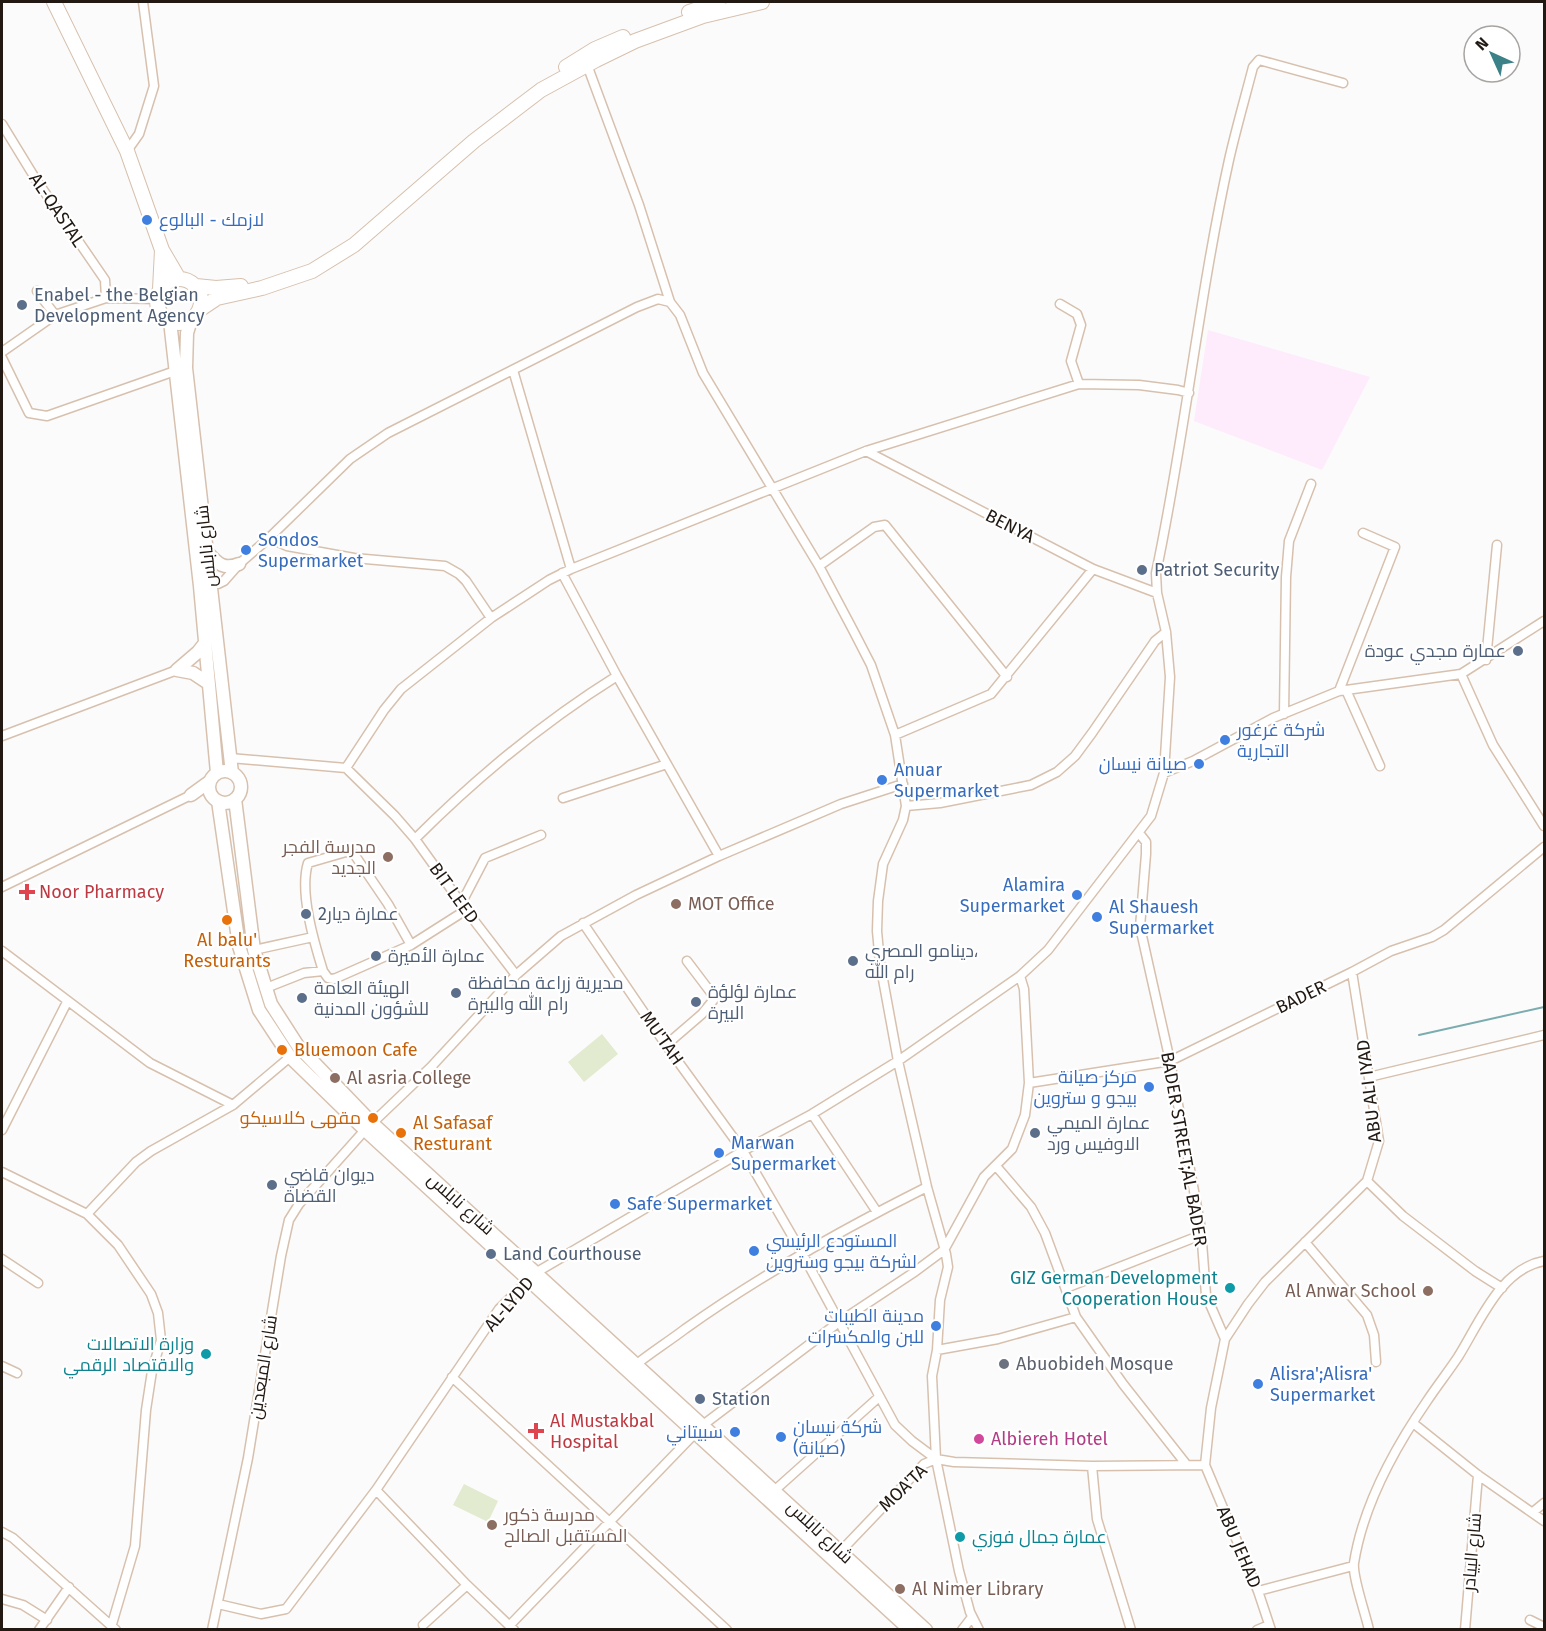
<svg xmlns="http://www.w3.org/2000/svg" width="1546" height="1631" font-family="'Fira Sans',Cairo,sans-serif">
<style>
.industrial{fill:#feebfb}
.green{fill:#e2eacf}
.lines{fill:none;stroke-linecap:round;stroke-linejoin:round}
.stream{stroke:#7bacaf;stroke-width:2}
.street-casing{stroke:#d7c1ae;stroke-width:11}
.secondary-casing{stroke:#d7c1ae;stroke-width:15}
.primary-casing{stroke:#d7c1ae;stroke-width:16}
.street{stroke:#fff;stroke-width:8}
.secondary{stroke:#fff;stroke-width:12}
.primary{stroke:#fff;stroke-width:14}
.shop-dot{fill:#3f7fe0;stroke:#fff;stroke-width:2}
.service-dot{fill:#5c6f8a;stroke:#fff;stroke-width:2}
.education-dot{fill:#8d6e63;stroke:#fff;stroke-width:2}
.health-dot{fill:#e0444e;stroke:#fff;stroke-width:2}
.food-dot{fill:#e8710a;stroke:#fff;stroke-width:2}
.culture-dot{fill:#0f9aa8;stroke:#fff;stroke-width:2}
.worship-dot{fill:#6b7280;stroke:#fff;stroke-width:2}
.hotel-dot{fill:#d1479c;stroke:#fff;stroke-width:2}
.labels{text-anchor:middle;stroke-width:4.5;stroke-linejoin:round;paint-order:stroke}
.street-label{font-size:18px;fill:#211912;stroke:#fff}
.shop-label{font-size:18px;fill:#366cbe;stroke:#fff;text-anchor:start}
.service-label{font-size:18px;fill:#4e5e75;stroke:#fff;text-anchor:start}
.education-label{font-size:18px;fill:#785e54;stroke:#fff;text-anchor:start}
.health-label{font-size:18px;fill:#be3a42;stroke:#fff;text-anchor:start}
.food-label{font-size:18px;fill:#c56008;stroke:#fff;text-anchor:start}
.culture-label{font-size:18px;fill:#0d838f;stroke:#fff;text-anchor:end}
.worship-label{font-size:18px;fill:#5b616d;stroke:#fff;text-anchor:start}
.hotel-label{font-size:18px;fill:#b23c85;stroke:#fff;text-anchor:start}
</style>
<rect width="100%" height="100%" fill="#fbfbfb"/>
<!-- industrial -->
<path class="industrial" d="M1208 330 1370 377 1322 470 1194 421Z"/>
<!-- green -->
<path class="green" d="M602 1034 618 1054 584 1082 568 1062Z
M464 1484 498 1501 488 1522 453 1505Z"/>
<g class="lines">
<!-- stream -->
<path class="stream" d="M1419 1035 1544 1007"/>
<!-- street casing -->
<g class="street-casing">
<path id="street" d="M586 62 639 205 670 302
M2 124 35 178 105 280 106 298
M127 151 139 134 154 86 143 2
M37 291 55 315
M1060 304 1077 314 1081 325 1071 361 1079 384
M2 352 55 315 106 298 157 299
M2 358 29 413 47 416 175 371
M513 370 571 569
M866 451 1093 569 1157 593
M269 538 287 546 354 558 445 566 459 574 466 581 491 618
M819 566 874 527 885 525 1007 677
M562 573 617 676 719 856
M207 585 218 584 224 581 239 564 269 538 350 459 388 433 637 307 658 299 670 302 680 315 703 373 819 566 854 632 871 665 895 735 906 806 903 820 883 864 878 901 877 931 880 963 898 1061 927 1187 946 1254 948 1267 940 1300 937 1350 932 1376 936 1459 959 1571 970 1612 979 1630
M1486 660 1497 545
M1461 674 1544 621
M1346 690 1380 766
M1339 691 1395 547 1363 533
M1284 714 1286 577 1289 541 1311 484
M895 735 991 694 1093 569
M2 736 177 670
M230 758 346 768 395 816 415 839 466 910 516 975
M346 768 384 710 401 689 491 618 549 580 571 569 866 451 1079 384 1139 385 1178 390 1189 393
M1164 773 1193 761 1273 718 1339 691 1461 674 1493 745 1544 826
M563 798 667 764
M906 806 940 803 1031 785 1057 772 1075 756 1092 733 1155 641 1166 632
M1139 833 1146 842V854L1140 927 1170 1061 1201 1229 1206 1295 1225 1339 1211 1408 1205 1465 1258 1591 1271 1630
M415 839C477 777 542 723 617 676
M2 887 191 795
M461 904 485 858 541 835
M583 923 666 1045 743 1151 802 1253 895 1425 912 1441 936 1459 954 1462 1092 1466 1205 1465
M254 950 313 937
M2 951 150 1063 233 1105
M323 971C314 942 299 892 308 863L346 852 354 854 388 904 411 945 466 910
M1352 972 1379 1141 1367 1181 1403 1216 1475 1271 1502 1288
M266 988 304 973 323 971 328 978 334 979 411 945
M666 1045 702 1014 715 998 687 961
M1369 1077 1544 1035
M1029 1083 1170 1061 1352 972 1391 951 1432 937 1444 930 1544 847
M812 1114 877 1212
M2 1130 67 1002
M996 1166 1031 1207 1045 1233 1076 1317 1123 1384 1186 1464
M2 1172 87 1214 118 1245 151 1294 158 1313 161 1340 152 1371 146 1410 135 1546 112 1624
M87 1214 136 1162 151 1151 233 1105 290 1057
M1305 1242 1367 1315 1374 1335 1376 1362
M2 1259 38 1283
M1066 1288 1201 1235
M1225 1339 1248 1304 1265 1282 1367 1181
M937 1350 998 1339 1076 1317
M2 1366 17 1373
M633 1367C650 1353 668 1342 685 1329 761 1275 843 1229 927 1187
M452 1377 727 1630
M1413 1423 1478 1475 1544 1521
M1092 1466 1097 1519 1131 1630
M775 1490 879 1397
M1533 1512 1544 1503
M2 1532 13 1538 116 1630
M838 1554 924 1464 936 1459
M1258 1591 1353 1566
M2 1599 23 1605 47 1620
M218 1604 261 1614 286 1609 376 1490
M1530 1620 1544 1627
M423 1625 467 1585
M510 1625 703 1425 839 1322 913 1273 944 1250 984 1177 1012 1149 1025 1115 1029 1083 1024 989 1020 976
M39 1630 69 1587
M212 1630 248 1458 281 1256 289 1220 299 1204 365 1130 431 1067 516 975 561 936 636 895 719 856 841 804 903 784
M514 1630 467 1585 376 1490 499 1309 537 1272 743 1151 812 1114 898 1061 1020 976 1048 950 1151 816 1164 773 1170 677 1166 632 1157 593 1156 573C1185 436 1199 296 1229 160 1236 129 1245 98 1253 67L1259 60 1343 83
M962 1630 972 1617
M1257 1630 1269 1625
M1369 1630C1366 1615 1352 1576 1354 1563 1363 1505 1394 1449 1427 1401 1437 1386 1448 1372 1458 1357 1480 1322 1500 1269 1544 1261
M1465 1630 1478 1475"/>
</g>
<!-- secondary casing -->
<g class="secondary-casing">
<path id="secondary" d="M191 320 187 333 186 368 232 773
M170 321 200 586 217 773
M208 553C218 564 224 570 239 564
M177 670 198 652 205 643
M177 670 193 673 208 683
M209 787a16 16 0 1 1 32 0a16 16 0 1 1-32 0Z
M191 795 209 782
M235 799 254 950 271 1004 298 1046 372 1123 926 1630
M218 801 239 946 259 1010 290 1057 365 1130 910 1630"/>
</g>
<!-- primary casing -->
<g class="primary-casing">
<path id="primary" d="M54 2 127 151 162 250 179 279
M689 12 718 2
M566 67 595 49 623 37
M157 301a22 22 0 1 1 44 0a22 22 0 1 1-44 0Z
M196 286 216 288 241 286
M160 289 162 250
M199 310 217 298 262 288 312 271 354 245 474 141 541 90 596 60 635 41 703 16 762 2"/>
</g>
<!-- street -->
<use href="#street" class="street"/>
<!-- secondary -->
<use href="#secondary" class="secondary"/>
<!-- primary -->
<use href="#primary" class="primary"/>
</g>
<!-- markers -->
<g class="shop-dot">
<circle cx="147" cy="220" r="6"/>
<circle cx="246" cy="550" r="6"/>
<circle cx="1225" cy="740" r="6"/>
<circle cx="1199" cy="764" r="6"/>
<circle cx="882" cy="780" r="6"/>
<circle cx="1077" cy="895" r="6"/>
<circle cx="1097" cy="917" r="6"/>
<circle cx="1149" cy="1087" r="6"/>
<circle cx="719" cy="1153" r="6"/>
<circle cx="615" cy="1204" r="6"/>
<circle cx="754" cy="1251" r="6"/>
<circle cx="936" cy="1326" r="6"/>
<circle cx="1258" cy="1384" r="6"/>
<circle cx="735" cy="1432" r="6"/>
<circle cx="781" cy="1437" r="6"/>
</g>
<g class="service-dot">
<circle cx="22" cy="305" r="6"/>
<circle cx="1142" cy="570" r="6"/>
<circle cx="1518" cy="651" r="6"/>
<circle cx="306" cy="914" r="6"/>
<circle cx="376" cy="956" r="6"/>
<circle cx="853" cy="961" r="6"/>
<circle cx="456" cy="993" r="6"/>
<circle cx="302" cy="998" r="6"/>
<circle cx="696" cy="1002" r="6"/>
<circle cx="1035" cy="1133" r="6"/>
<circle cx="272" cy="1185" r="6"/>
<circle cx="491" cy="1254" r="6"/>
<circle cx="700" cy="1399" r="6"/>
</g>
<g class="education-dot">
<circle cx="388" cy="857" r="6"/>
<circle cx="676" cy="904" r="6"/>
<circle cx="335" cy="1078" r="6"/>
<circle cx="1428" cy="1291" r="6"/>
<circle cx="492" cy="1525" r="6"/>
<circle cx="900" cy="1589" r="6"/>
</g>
<g class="health-dot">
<path d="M24 883h6v6h6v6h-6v6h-6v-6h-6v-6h6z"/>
<path d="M533 1422h6v6h6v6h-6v6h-6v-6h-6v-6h6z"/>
</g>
<g class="food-dot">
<circle cx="227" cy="920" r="6"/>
<circle cx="282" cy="1050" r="6"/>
<circle cx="373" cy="1118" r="6"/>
<circle cx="401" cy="1133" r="6"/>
</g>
<g class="culture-dot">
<circle cx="1230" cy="1288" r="6"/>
<circle cx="206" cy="1354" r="6"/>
<circle cx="960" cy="1537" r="6"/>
</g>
<circle class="worship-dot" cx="1004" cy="1364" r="6"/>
<circle class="hotel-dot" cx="979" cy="1439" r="6"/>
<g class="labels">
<!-- street labels -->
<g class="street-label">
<text transform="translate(57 210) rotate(56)" y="6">AL-QASTAL</text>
<text transform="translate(1010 526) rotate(27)" y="6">BENYA</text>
<text transform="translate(206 546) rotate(-96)" y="6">شارع نابلس</text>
<text transform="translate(454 893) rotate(54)" y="6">BIT LEED</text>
<text transform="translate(1301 997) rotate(-26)" y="6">BADER</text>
<text transform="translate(662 1038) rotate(55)" y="6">MU'TAH</text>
<text transform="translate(1369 1091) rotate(-97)" y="6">ABU ALI IYAD</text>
<text transform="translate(1184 1149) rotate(80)" y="6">BADER STREET;AL BADER</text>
<text transform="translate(461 1204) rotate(42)" y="6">شارع نابلس</text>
<text transform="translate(509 1304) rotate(-49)" y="6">AL-LYDD</text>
<text transform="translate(263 1367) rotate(-81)" y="6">شارع المبعدين</text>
<text transform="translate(903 1488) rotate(-44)" y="6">MOA'TA</text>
<text transform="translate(820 1532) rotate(43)" y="6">شارع نابلس</text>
<text transform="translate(1239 1547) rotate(67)" y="6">ABU JEHAD</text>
<text transform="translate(1472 1552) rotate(-85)" y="6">شارع البيادر</text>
</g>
<!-- shop labels -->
<g class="shop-label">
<text x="159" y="226">لازمك - البالوع</text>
<text x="258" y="546">Sondos<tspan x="258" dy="21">Supermarket</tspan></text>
<text x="1237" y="736">شركة غرغور<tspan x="1237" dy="21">التجارية</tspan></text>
<text x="1187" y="770" text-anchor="end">صيانة نيسان</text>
<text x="894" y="776">Anuar<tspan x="894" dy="21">Supermarket</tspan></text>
<text x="1065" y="891" text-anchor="end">Alamira<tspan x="1065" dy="21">Supermarket</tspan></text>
<text x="1109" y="913">Al Shauesh<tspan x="1109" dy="21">Supermarket</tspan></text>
<text x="1137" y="1083" text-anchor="end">مركز صيانة<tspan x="1137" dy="21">بيجو و ستروين</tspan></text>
<text x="731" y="1149">Marwan<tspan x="731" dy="21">Supermarket</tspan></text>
<text x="627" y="1210">Safe Supermarket</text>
<text x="766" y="1247">المستودع الرئيسي<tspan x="766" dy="21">لشركة بيجو وستروين</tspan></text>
<text x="924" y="1322" text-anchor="end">مدينة الطيبات<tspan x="924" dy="21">للبن والمكسرات</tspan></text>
<text x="1270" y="1380">Alisra';Alisra'<tspan x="1270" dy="21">Supermarket</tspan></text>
<text x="793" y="1433">شركة نيسان<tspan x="793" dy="21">(صيانة)</tspan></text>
<text x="723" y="1438" text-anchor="end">سبيتاني</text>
</g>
<!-- service labels -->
<g class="service-label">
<text x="34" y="301">Enabel - the Belgian<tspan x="34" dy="21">Development Agency</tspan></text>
<text x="1154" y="576">Patriot Security</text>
<text x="1506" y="657" text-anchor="end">عمارة مجدي عودة</text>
<text x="318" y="920">عمارة ديار2</text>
<text x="865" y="957">دينامو المصري،<tspan x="865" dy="21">رام الله</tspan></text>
<text x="388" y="962">عمارة الأميرة</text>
<text x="468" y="989">مديرية زراعة محافظة<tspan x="468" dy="21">رام الله والبيرة</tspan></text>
<text x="314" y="994">الهيئة العامة<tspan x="314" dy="21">للشؤون المدنية</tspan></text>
<text x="708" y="998">عمارة لؤلؤة<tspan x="708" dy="21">البيرة</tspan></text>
<text x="1047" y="1129">عمارة الميمي<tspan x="1047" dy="21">الاوفيس ورد</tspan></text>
<text x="284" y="1181">ديوان قاضي<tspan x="284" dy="21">القضاة</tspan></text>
<text x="503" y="1260">Land Courthouse</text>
<text x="712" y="1405">Station</text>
</g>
<!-- education labels -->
<g class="education-label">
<text x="376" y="853" text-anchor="end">مدرسة الفجر<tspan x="376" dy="21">الجديد</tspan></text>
<text x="688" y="910">MOT Office</text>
<text x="347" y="1084">Al asria College</text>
<text x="1416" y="1297" text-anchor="end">Al Anwar School</text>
<text x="504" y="1521">مدرسة ذكور<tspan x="504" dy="21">المستقبل الصالح</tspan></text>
<text x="912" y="1595">Al Nimer Library</text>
</g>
<!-- health labels -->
<g class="health-label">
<text x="39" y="898">Noor Pharmacy</text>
<text x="550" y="1427">Al Mustakbal<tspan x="550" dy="21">Hospital</tspan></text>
</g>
<!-- food labels -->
<g class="food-label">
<text x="227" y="946" text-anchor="middle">Al balu'<tspan x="227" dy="21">Resturants</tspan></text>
<text x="294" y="1056">Bluemoon Cafe</text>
<text x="361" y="1124" text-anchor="end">مقهی كلاسيكو</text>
<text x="413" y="1129">Al Safasaf<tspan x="413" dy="21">Resturant</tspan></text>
</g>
<!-- culture labels -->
<g class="culture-label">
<text x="1218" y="1284">GIZ German Development<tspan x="1218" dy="21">Cooperation House</tspan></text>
<text x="194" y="1350">وزارة الاتصالات<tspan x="194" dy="21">والاقتصاد الرقمي</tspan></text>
<text x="972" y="1543" text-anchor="start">عمارة جمال فوزي</text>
</g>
<!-- worship labels -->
<g class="worship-label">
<text x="1016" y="1370">Abuobideh Mosque</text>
</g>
<!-- hotel labels -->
<g class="hotel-label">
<text x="991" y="1445">Albiereh Hotel</text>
</g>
</g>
<!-- border -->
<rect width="1546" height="1631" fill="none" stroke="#211912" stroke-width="6"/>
<!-- north arrow -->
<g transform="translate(1492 54) rotate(315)"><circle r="28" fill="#ffffff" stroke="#a6a3a0" stroke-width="1.5"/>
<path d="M0-4.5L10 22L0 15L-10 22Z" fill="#3a8287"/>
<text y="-9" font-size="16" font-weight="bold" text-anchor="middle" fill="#211912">N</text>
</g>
</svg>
